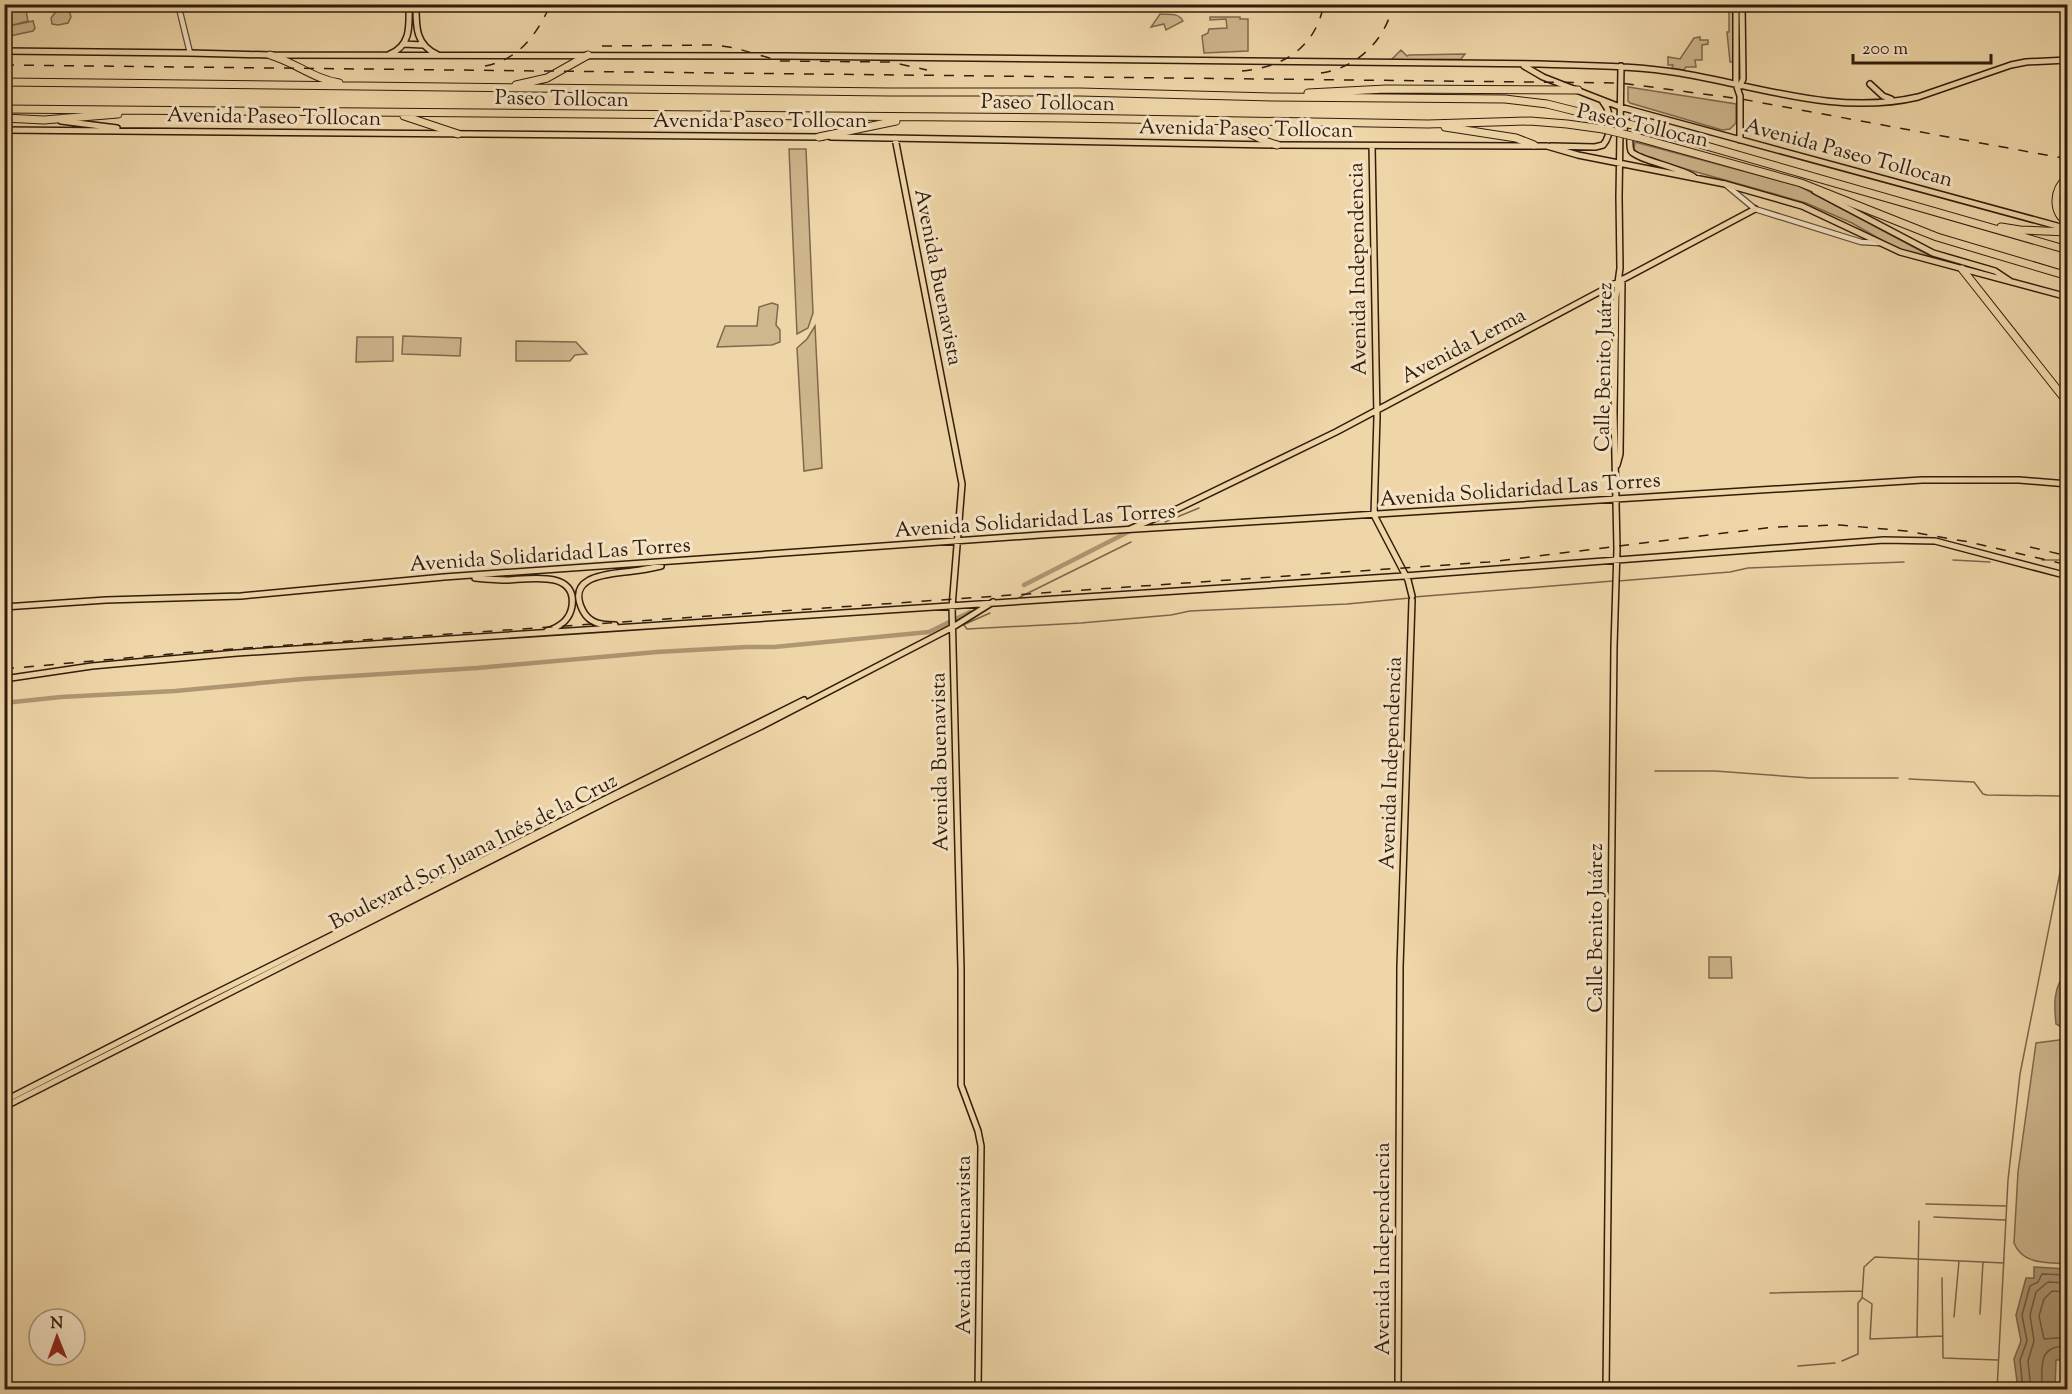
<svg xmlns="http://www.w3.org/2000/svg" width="2072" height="1394" font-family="'Sorts Mill Goudy',serif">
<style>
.green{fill:#ceb68d;stroke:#7e694c;stroke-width:1.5}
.water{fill:#ae9773;stroke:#7b664a;stroke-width:1.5}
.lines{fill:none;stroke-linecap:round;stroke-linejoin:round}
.shore{stroke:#6e5a40;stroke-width:1.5}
.stream{stroke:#7b664a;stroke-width:1.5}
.canal{stroke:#ae9773;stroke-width:4.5}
.minor-casing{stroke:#5f4a33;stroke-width:7}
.major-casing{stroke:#2f1c0c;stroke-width:8}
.highway-casing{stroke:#2f1c0c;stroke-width:9}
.minor{stroke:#f5e4c6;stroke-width:4.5}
.major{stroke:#efd6a8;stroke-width:5}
.highway{stroke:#efd6a8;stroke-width:7}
.rail{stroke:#2f1c0c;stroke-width:1.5;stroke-dasharray:10 10;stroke-linecap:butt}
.highway-bridge-casing{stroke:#2f1c0c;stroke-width:9;stroke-linecap:butt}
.highway-bridge{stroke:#efd6a8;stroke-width:7}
.labels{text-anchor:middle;stroke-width:6;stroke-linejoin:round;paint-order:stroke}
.street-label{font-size:21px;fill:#2f1c0c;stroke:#f5e4c6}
</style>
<rect width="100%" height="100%" fill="#efd6a8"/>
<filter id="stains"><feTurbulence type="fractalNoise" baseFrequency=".00333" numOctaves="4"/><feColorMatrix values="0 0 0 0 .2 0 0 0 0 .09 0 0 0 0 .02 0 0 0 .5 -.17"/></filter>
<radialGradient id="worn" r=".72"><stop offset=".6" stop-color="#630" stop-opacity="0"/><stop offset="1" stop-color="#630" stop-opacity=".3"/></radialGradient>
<!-- green -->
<path class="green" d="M5 4 25 5 28 21 9 26 33 21 35 28 33 31 5 37Z
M61 5H68L71 17 68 23 58 25 52 24 51 18Z
M994 5H1004V10H1041L1042 5H1091L1085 11 1001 12Z
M1729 5H1733L1735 16 1734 62H1730L1727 32H1729Z
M1160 14C1169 15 1178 12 1183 21L1166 30 1164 24 1151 27Z
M1210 17H1240V19H1248V51L1204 53 1202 36 1208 33 1209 29 1227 28 1226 19 1210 20Z
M1700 37V40H1708V44L1702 45V60H1695L1696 67H1686L1684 70 1672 68 1673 65H1668V57L1680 59 1694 38Z
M1401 50 1407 56 1409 55 1465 54 1461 59 1391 60Z
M1628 87 1736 104V123L1730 129 1722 130 1630 103 1628 101Z
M1635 142 1799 186 1936 259 1897 249 1852 223 1806 203 1640 156 1634 149Z
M789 149H806L813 313 808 328 797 334Z
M772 303 778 305 776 325 780 330V342L772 345 717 347 725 326H757L759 307Z
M815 326 822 468 804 471 797 348 807 339Z
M403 336 461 338 460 356 402 354Z
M357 337H393V361L356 362Z
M516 341 576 342 587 354 575 355 570 361H516Z
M1709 957H1731L1732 978H1709Z
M2067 1039H2068L2067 1264C2046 1262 2023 1265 2014 1243L2018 1172 2036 1043Z"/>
<!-- water -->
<path class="water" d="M2067 972V1030L2056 1024C2054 1006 2053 985 2067 972Z
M2034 1267 2067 1269V1360H2056L2055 1389H2018L2014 1359 2021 1341 2016 1315 2026 1278H2034Z"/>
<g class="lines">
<!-- shore -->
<path class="shore" d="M2068 1292 2052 1291 2044 1299 2039 1316 2044 1339 2068 1337
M2023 1390 2020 1360 2027 1341 2022 1315 2030 1286 2038 1282 2042 1274 2068 1275
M2031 1390 2028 1361 2034 1341 2030 1315 2036 1292 2048 1282 2068 1283
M2042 1390C2042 1366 2037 1345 2068 1346"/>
<!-- stream -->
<path class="stream" d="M1165 522 1199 508
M1953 560 1990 562
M2042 560H2068
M1618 581 1730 572 1748 568 1904 562
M1020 597 1131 542
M1414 597 1613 581
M963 625 990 613
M964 625 967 629 1081 623 1171 615 1190 611 1347 604 1410 598
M1655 771H1715L1810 778H1898
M1909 779 1974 782 1983 794 1987 795 2061 796
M1926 1204 2006 1206
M1934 1217 2005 1220
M1942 1278 1943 1358 1998 1360
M1770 1293 1862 1291
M1863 1298 1872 1304 1870 1339 1943 1336
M1980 1314 1983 1262
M1954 1317 1959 1261
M1917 1336 1919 1221
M1842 1361 1858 1354V1303L1862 1298 1864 1267 1875 1257 2004 1263
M1798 1366 1835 1363
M1997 1390 2008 1180 2020 1074 2068 832"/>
<!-- canal -->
<path class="canal" d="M1024 585 1132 530
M4 703 61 697 175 691 303 679 477 668 657 652 747 647H774L929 632 970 612"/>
<!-- minor casing -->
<g class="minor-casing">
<path id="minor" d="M178 4 190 53
M1725 184 1755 209 1861 242 1880 243"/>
</g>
<!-- major casing -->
<g class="major-casing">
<path id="major" d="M416 4C416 26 415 45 438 55
M1736 4V84L1740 96V140
M403 44 423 45
M4 51 190 53 270 55 785 56 1539 64C1586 66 1633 65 1680 73 1758 86 1837 116 1918 97L2011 65 2026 62 2068 60
M390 54C412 45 409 24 409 4
M1524 66 1543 77 1620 107 2068 229
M1870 84 1883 96 1891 99
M1740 86 1743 79 1742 4
M1641 114 1632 121C1631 129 1628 143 1631 151 1635 159 1681 168 1694 177
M61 121 117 128
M4 130 822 137
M831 137 1277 145 1547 146 1578 155 1725 184 1802 206 1900 252 2068 297
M895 138 962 484 952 607 961 969V1085L978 1131 981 1146 978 1390
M1372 146 1377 417 1374 515 1408 580 1412 596
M1551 146 1595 147 1603 145C1612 135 1612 112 1603 102
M1815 191 1933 253 1995 271 2010 281
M1617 465 1620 454 1622 279
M1130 529 1177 509 1336 432 1755 209
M475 578C486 579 497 580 508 580 529 579 577 570 572 606 570 620 560 627 547 631
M4 607 106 600 241 596 444 577 1040 535 1922 480H2019L2068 484
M615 625C602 625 590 624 583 611 564 574 612 574 633 571 642 570 652 568 661 566
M4 679 92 666 237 653 1404 576 1884 540 1935 541 2068 576
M4 1101 196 1003 804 700
M4 1107 612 799 760 727 953 627 993 602
M1398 1390 1400 967 1412 600
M1606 1390 1614 646 1617 549 1614 411 1616 297 1620 268 1619 197 1621 66"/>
</g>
<!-- highway casing -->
<g class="highway-casing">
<path id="highway" d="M270 55C294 62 314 79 339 83
M4 82 889 92H1080L1273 97 1505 99 1547 104 1603 118
M516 85 547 78 588 55
M1308 93 1386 89 1578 90
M4 109 1067 118 1428 124 1530 121 1567 124 1603 129
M404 116 458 134
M4 118 44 120 118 114
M1229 125C1246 129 1260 141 1277 145
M1637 126 2068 250
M1445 127 1516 138 1534 145
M819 137 896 121
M1636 137 1801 183 1937 237 2068 276
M2068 177C2053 189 2051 212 2068 223
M2001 227 2020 230 2068 232
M1962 269 2068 403"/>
</g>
<!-- minor -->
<use href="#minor" class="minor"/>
<!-- major -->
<use href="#major" class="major"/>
<!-- highway -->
<use href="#highway" class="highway"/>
<!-- rail -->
<path class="rail" d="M602 46 716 45 735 48 780 61 890 62 927 70
M4 65 1621 83 1741 99 2068 159
M485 66C520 59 536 35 551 4
M1242 71C1284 67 1315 48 1324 4
M1321 73C1357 68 1386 40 1393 4
M2030 547 2068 556
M4 669 204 651 1489 562 1774 527 1840 525 1906 531 1969 542 2068 565"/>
<!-- highway-bridge casing -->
<g class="highway-bridge-casing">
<path id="highway-bridge" d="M1603 118 1637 126
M1603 129 1636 137"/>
</g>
<!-- highway-bridge -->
<use href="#highway-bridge" class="highway-bridge"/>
</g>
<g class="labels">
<!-- street labels -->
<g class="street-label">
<text transform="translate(562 98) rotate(1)" y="7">Paseo Tollocan</text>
<text transform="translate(1048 102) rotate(1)" y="7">Paseo Tollocan</text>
<text transform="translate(274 116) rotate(1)" y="7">Avenida Paseo Tollocan</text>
<text x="760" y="127">Avenida Paseo Tollocan</text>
<text transform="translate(1643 125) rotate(13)" y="7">Paseo Tollocan</text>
<text transform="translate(1246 128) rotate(1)" y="7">Avenida Paseo Tollocan</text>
<text transform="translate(1849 152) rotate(15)" y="7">Avenida Paseo Tollocan</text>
<text transform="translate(1357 269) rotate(-91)" y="7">Avenida Independencia</text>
<text transform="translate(939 277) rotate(79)" y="7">Avenida Buenavista</text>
<text transform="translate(1463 345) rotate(-28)" y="7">Avenida Lerma</text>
<text transform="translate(1603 367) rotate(-89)" y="7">Calle Benito Juárez</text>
<text transform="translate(1520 489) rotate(-4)" y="7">Avenida Solidaridad Las Torres</text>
<text transform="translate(1035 520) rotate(-4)" y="7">Avenida Solidaridad Las Torres</text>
<text transform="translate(550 554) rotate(-4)" y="7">Avenida Solidaridad Las Torres</text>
<text transform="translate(939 762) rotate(-91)" y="7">Avenida Buenavista</text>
<text transform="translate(1390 763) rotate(-88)" y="7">Avenida Independencia</text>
<text transform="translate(473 851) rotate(-27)" y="7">Boulevard Sor Juana Inés de la Cruz</text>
<text transform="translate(1595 928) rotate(-90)" y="7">Calle Benito Juárez</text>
<text transform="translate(963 1245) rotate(-90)" y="7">Avenida Buenavista</text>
<text transform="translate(1382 1249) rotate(-90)" y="7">Avenida Independencia</text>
</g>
</g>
<!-- margin -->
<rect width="2072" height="1394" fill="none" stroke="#efd6a8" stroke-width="24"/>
<rect x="6" y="6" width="2060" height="1382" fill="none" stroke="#2f1c0c" stroke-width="3"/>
<rect x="12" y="12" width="2048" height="1370" fill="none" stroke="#2f1c0c" stroke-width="1.5"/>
<!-- north arrow -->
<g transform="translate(57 1337) rotate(359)"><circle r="28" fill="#f5e4c6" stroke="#a6947c" stroke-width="1.5"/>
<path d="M0-4.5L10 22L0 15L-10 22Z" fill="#8f2418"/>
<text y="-9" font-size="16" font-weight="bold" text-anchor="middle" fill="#2f1c0c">N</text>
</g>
<!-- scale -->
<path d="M1853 54v9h138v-9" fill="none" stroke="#2f1c0c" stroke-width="3"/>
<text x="1862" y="54" font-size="18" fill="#2f1c0c" stroke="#f5e4c6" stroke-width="4.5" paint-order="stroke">200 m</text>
<rect width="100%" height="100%" filter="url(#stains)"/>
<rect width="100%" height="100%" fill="url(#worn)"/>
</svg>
